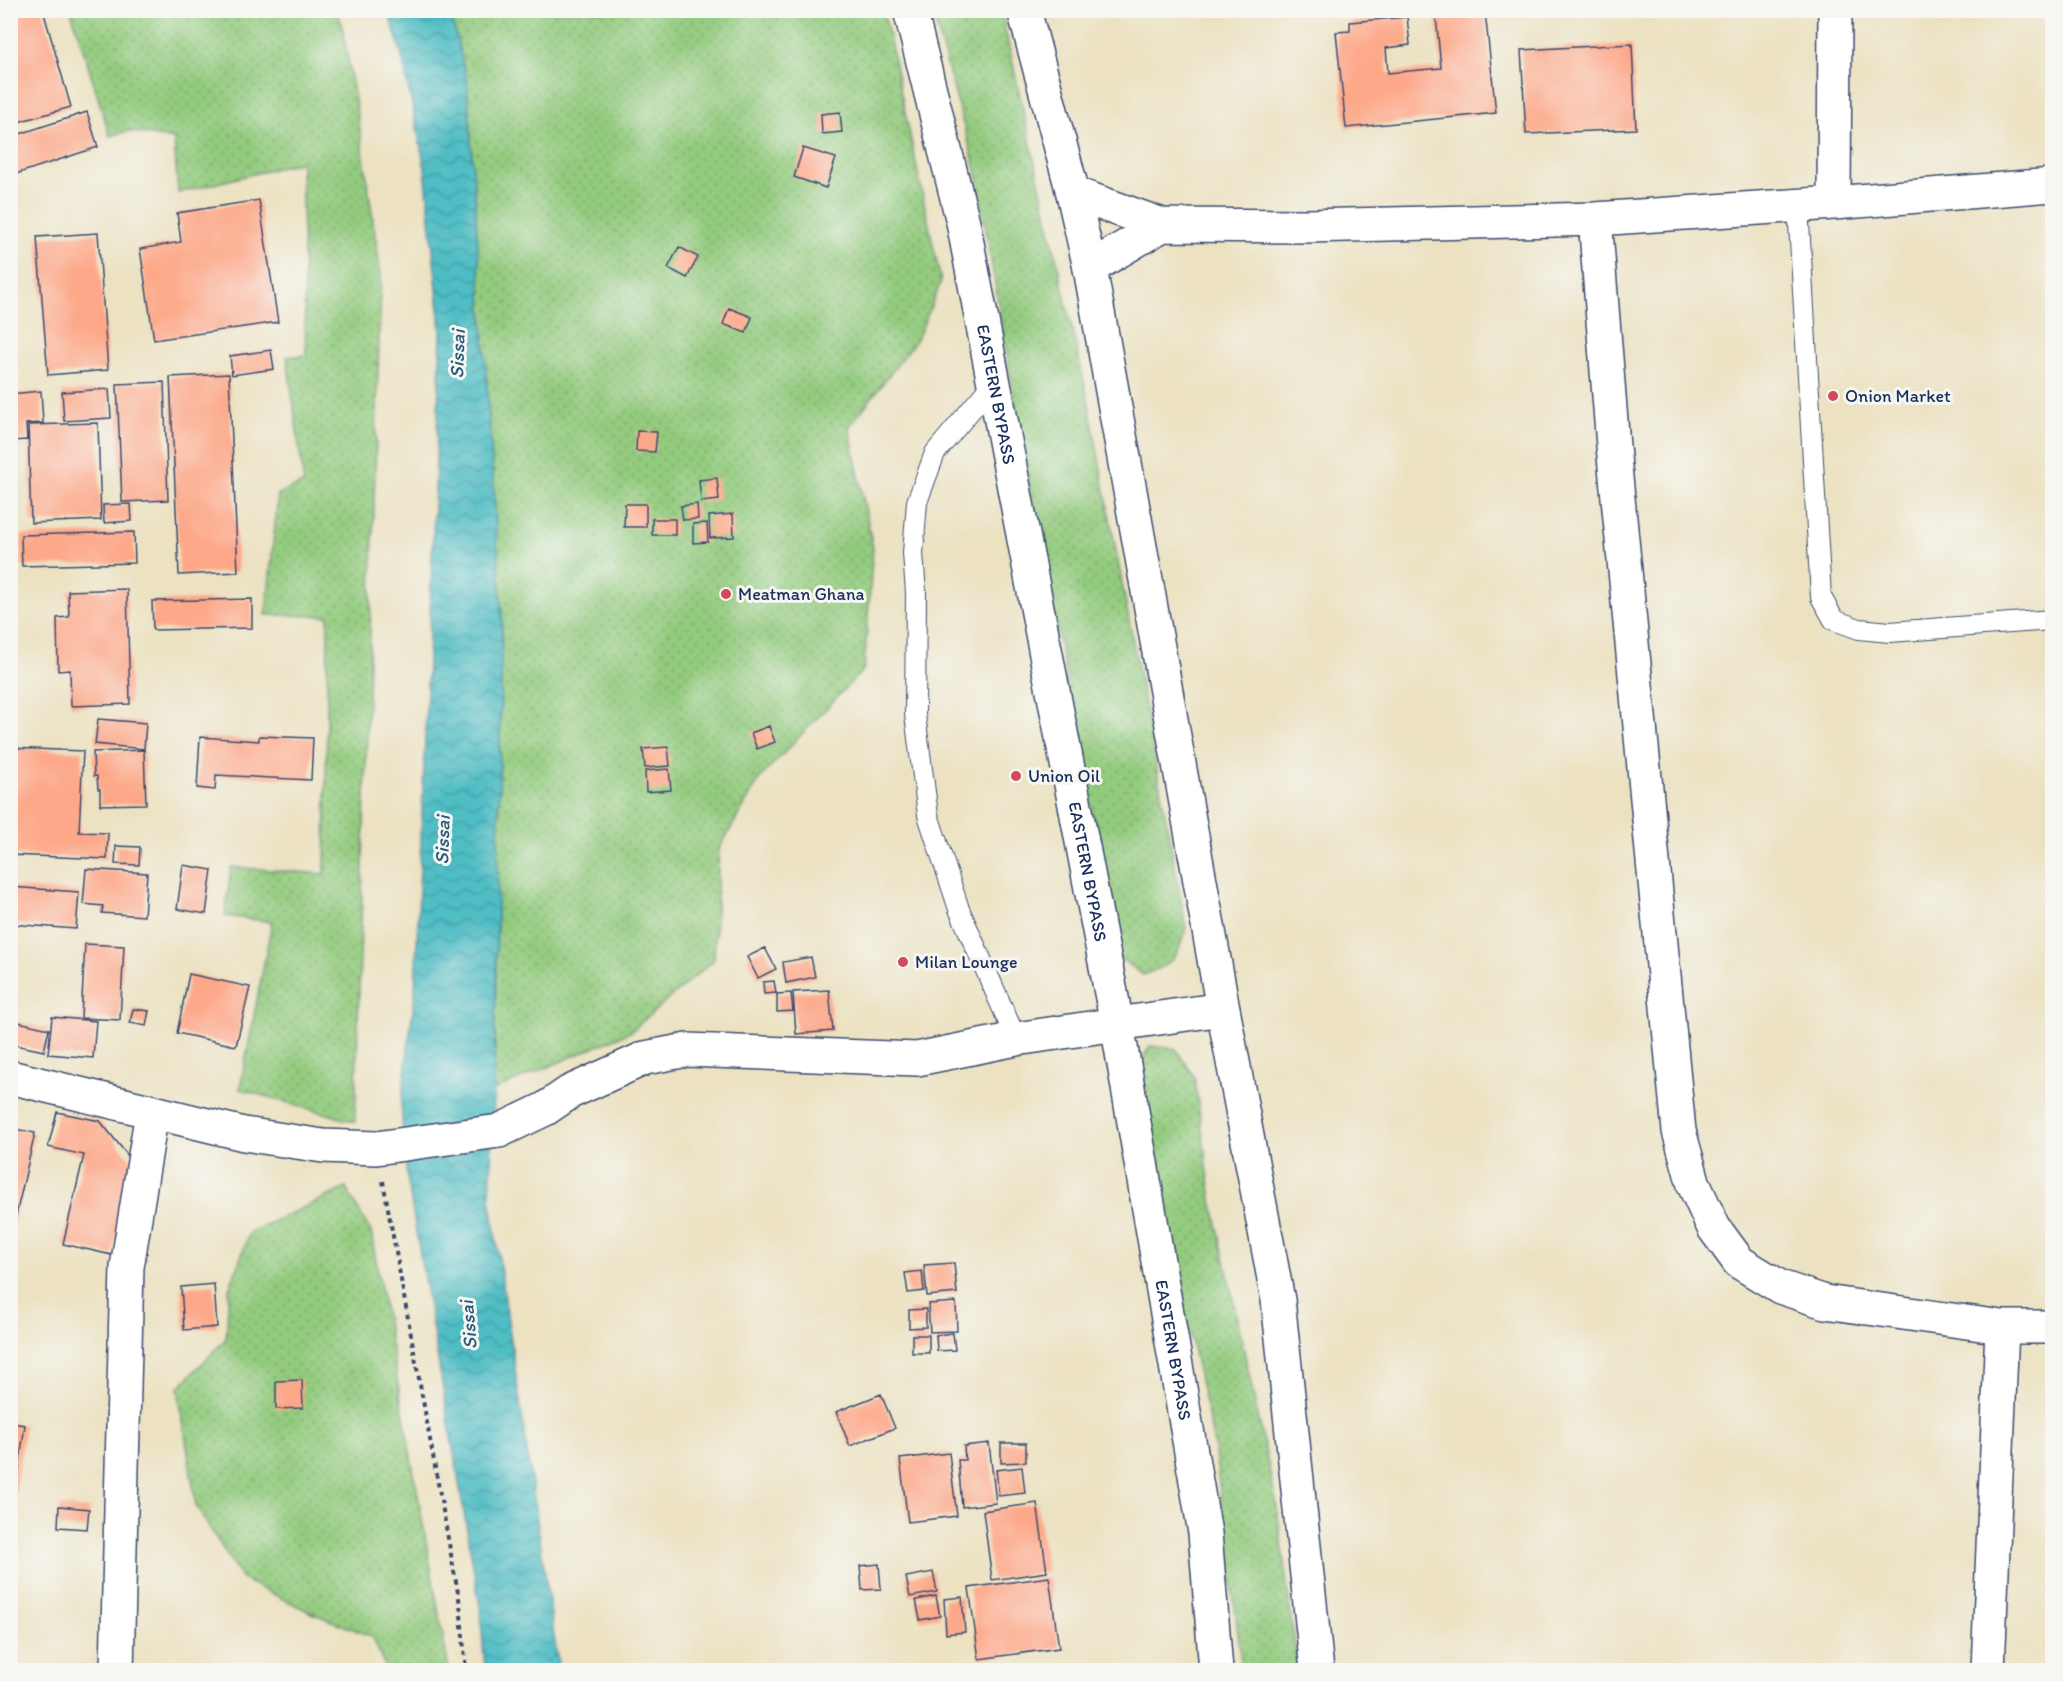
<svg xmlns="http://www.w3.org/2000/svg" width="2063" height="1681" font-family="Itim,sans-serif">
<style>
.grass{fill:url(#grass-dots);stroke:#577d6e;stroke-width:1.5}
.water{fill:url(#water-waves);stroke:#357691;stroke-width:1.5}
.building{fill:#fda889}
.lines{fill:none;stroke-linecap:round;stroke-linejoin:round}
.service-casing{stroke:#3a4a6d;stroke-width:22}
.minor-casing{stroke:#3a4a6d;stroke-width:36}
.trunk-casing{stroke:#3a4a6d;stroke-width:36}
.path{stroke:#3a4a6d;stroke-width:4;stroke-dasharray:4.5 4.5;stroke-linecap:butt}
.service{stroke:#fff;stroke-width:20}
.minor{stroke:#fff;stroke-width:33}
.trunk{stroke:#fff;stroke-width:33}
.poi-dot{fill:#d1495b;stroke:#f6f6f2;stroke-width:2}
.labels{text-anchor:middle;stroke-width:6;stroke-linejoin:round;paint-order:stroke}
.street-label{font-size:18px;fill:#1b2f5e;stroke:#f6f6f2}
.poi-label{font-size:18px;fill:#1b2f5e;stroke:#f6f6f2;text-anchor:start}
.water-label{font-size:20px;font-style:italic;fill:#2b5a7d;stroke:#f6f6f2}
</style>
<defs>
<pattern id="grass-dots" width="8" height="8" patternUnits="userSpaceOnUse" patternTransform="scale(1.5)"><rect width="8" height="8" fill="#93cb7e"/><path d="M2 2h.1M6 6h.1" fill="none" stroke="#77a56a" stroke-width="1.8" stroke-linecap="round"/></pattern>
<pattern id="water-waves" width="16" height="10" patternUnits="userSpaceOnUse" patternTransform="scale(1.5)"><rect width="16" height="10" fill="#4fbdc4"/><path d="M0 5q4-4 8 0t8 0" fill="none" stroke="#419aa2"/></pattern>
</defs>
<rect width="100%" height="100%" fill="#f6f6f2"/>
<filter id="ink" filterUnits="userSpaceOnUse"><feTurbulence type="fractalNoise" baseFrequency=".0167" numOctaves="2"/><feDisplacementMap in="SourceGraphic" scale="12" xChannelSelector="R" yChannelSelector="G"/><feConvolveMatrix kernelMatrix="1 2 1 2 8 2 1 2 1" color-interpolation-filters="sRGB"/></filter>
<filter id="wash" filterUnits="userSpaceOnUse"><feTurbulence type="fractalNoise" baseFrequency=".008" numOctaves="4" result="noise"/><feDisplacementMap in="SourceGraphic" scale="24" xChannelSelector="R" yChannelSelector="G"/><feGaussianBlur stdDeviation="1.35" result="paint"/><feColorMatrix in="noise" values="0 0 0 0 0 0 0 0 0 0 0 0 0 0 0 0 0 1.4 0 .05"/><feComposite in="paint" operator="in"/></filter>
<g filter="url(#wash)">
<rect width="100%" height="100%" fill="#ece2c2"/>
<!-- grass -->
<path class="grass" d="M71 11H337L343 30 360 130 381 275 355 1122 240 1089 272 922 225 916 231 867 325 874 328 616 266 615 278 494 304 483 287 357 306 355 301 162 178 193 174 139 128 131 110 136Z
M450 11H881L886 22 941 282 917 339 849 427 873 548 864 669 760 778 719 849 714 960 630 1032 494 1090 502 616 467 80Z
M932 11H1001L1088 400 1186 927C1178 958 1173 965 1143 975L1118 956 1105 876 1028 482 976 170Z
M1150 1046 1176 1049 1194 1076 1212 1200 1276 1501 1298 1670H1241L1240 1649 1214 1444 1148 1143 1136 1068Z
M346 1188 371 1232 449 1670H386L373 1637 312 1613 242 1579 196 1506 178 1388 226 1339 229 1289 250 1232Z"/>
<!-- water -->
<path class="water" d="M388 11H450L467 80 502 616 494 1090 490 1197 559 1670H485L480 1607 407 1178 401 1106 415 992 441 331 425 168 401 52Z"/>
<g id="blocks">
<!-- building -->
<path class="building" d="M10 10H43L71 107 11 124Z
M1485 11 1496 113 1346 128 1336 32 1350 31V22L1407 17 1410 45 1386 48 1388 73 1441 68 1436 16Z
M1632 44 1636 129 1526 134 1521 50Z
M87 112 98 147 10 176V137Z
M840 112 842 132 822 134 821 114Z
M803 148 836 158 826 188 794 177Z
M259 200 278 322 154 340 140 249 181 242 177 213Z
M98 233 108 370 48 375 37 237Z
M679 247 698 257 687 278 668 268Z
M729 308 752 317 746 333 723 324Z
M271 350 274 369 232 375 230 356Z
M229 374 238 572 179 575 170 377Z
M164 382 168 500 122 502 117 384Z
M109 389 111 418 64 421 62 392Z
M41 391 43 423 26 424 27 440 10 441V394Z
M98 423 101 520 31 523 28 425Z
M637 431 657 432 655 452 636 451Z
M717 478 719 500 701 502 699 480Z
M131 504 132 521 104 523 103 505Z
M625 504H646V527H624Z
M697 504 698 519 683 520 681 506Z
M733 514 734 537 710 538 709 516Z
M652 519H675V535H652Z
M707 523 708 542 693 543V524Z
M134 532 135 563 22 566 21 535Z
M127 589 130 704 71 706 70 670 58 671 57 618 69 617 68 591Z
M252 599V628L153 630 152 601Z
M98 719 146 723 144 749 95 744Z
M769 726 775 742 757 749 751 733Z
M259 736 313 738 311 780 216 775 215 790 197 788 200 737 259 741Z
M668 747 670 766 645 768 643 749Z
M10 748 83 751 79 832 108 833 107 859 10 855Z
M144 750 146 804 100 805V789H98L97 776H94L93 752Z
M669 769 671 790 646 792 645 771Z
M116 846 140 847 139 865 115 864Z
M183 865 212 870 206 914 177 909Z
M86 869 147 873 144 916 102 913 103 906 83 904Z
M10 887 79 892 76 929 10 924Z
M85 944 124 946 120 1020 81 1018Z
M765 948 776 969 758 978 747 957Z
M811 957 815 977 786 983 783 962Z
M189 974 250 987 236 1046 177 1033Z
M774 981 776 993 764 994 763 982Z
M829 990 833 1031 796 1034 793 992Z
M791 993 793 1011 777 1012V994Z
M133 1009 149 1011 146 1026 130 1023Z
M52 1017 96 1021 93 1058 48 1054Z
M10 1020 49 1029 44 1051 10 1044Z
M57 1112 100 1121 133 1162 112 1255 63 1244 84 1155 48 1147Z
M10 1128 35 1133 11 1237H10Z
M954 1263 957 1293 927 1296 924 1265Z
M922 1271 924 1291 908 1293 905 1273Z
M214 1284 217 1327 184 1330 181 1287Z
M956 1302 957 1331 930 1332 928 1304Z
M926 1309V1327L909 1328V1310Z
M953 1333 955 1350 937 1351 936 1335Z
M912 1335H929V1353H912Z
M302 1380 303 1408 276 1409V1381Z
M881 1394 895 1428 850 1446 836 1412Z
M10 1423 25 1425 12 1516H10Z
M989 1443 996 1503 962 1507 958 1460H965L964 1446Z
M1001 1443H1026V1462L1001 1463Z
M949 1453 957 1516 908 1522 900 1459Z
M1022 1467 1025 1493 999 1496 996 1470Z
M1037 1503 1047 1572 992 1580 983 1511Z
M59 1506 89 1509 87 1529 58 1527Z
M879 1564 881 1589 862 1590 860 1566Z
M933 1572 937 1592 910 1597 906 1577Z
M1049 1577 1059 1648 979 1659 969 1588Z
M936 1596 940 1616 920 1620 916 1600Z
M962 1597 965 1632 946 1634 944 1599Z"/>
</g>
</g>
<g filter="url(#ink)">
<use href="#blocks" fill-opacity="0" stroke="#3a4a6d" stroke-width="1.5"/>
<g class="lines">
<!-- service casing -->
<g class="service-casing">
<path id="service" d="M1798 206 1821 597 1834 620 1859 629 1890 632 2052 620
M994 382 935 453 917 502 913 553 916 593 915 715 928 815 959 909 1016 1039"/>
</g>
<!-- minor casing -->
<g class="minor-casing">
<path id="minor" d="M1073 193 1162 225 1307 226 1595 219 1834 203 2052 185
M1834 203 1835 10
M1595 219 1613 446 1679 1131 1694 1185 1714 1228 1739 1262 1780 1287 1825 1302 2002 1327H2052
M1090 268 1162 225
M10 1077 244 1134 323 1146 376 1148 499 1131 545 1109 570 1092 645 1058 687 1050 917 1059 1016 1039 1117 1024
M117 1670 127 1267 152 1112
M1988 1670 2002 1327"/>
</g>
<!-- trunk casing -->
<g class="trunk-casing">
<g id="trunk">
<path id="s1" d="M910 10 963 222 1117 1024 1205 1533 1216 1670"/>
<path d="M1024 10 1073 193 1090 268 1223 1009 1278 1300 1317 1670"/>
<path d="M1117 1024 1223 1009"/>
</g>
</g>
<!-- path -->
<path class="path" d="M383 1181 460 1604 466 1670"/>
<!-- service -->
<use href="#service" class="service"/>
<!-- minor -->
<use href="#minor" class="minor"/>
<!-- trunk -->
<use href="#trunk" class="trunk"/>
</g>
</g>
<!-- markers -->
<g class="poi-dot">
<circle cx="1833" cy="396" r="6"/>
<circle cx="726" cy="594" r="6"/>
<circle cx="1016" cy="776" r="6"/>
<circle cx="903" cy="962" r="6"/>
</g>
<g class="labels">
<!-- street labels -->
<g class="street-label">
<text dy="6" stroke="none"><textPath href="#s1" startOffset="394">EASTERN BYPASS</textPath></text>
<text dy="6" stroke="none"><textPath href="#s1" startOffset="880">EASTERN BYPASS</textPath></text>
<text dy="6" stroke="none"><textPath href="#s1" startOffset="1366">EASTERN BYPASS</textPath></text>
</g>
<!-- poi labels -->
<g class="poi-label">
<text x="1845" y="402">Onion Market</text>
<text x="738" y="600">Meatman Ghana</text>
<text x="1028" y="782">Union Oil</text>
<text x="915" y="968">Milan Lounge</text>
</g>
<!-- water labels -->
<g class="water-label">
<text transform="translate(457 354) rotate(-88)" y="7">Sissai</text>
<text transform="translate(442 840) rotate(-88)" y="7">Sissai</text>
<text transform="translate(468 1325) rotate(-95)" y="7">Sissai</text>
</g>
</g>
<!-- margin -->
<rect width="2063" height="1681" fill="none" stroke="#f6f6f2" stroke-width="36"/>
</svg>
